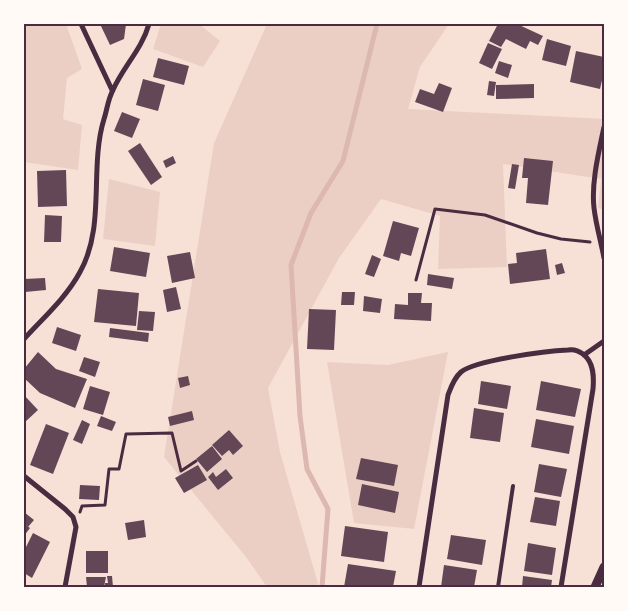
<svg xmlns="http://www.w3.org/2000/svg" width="628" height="611" font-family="'Space Grotesk',sans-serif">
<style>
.green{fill:#ebcfc5}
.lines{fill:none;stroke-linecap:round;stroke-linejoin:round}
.stream{stroke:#dcb8b0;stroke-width:5}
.building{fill:#644757}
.path{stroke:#4a2c40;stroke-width:3}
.service{stroke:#4a2c40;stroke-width:4}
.minor{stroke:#4a2c40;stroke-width:5}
.tertiary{stroke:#4a2c40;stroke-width:9}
.neatline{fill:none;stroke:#4a2c40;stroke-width:2}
</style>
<rect width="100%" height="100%" fill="#f7e1d7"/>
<!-- green -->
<path class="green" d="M24 24H66L82 69 67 78 63 119 82 125 78 170 24 162Z
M161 24H199L220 41 203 67 153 49Z
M267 24H449L420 67 408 109 604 119V210L598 208 601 179 503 164 507 267 438 269 440 216 381 199 339 258 268 388 280 452 319 587H267L246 557 164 457 214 143Z
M109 179 160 192 155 246 103 239Z
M448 352 414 529 354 523 327 362 388 365Z"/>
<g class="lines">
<!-- stream -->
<path class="stream" d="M322 587 328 509 307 469 300 416 291 265 311 213 343 161 377 24"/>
</g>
<!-- building -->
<path class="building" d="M100 24H126L124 39 110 45Z
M498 24H517L543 36 538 45 530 41 526 49 506 39 501 47 489 41Z
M547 39 571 46 566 66 542 60Z
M488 43 502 49 492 69 479 63Z
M576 51 604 57V72L600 89 570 82Z
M158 58 189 66 184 85 153 77Z
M499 61 512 65 508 78 495 73Z
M143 79 165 85 158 111 136 105Z
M489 81 496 82 494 96 487 95Z
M439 83 452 88 443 112 415 102 420 89 434 94Z
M534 84V98L496 99V85Z
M122 112 140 119 132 138 114 131Z
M140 143 162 177 151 185 128 151Z
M173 156 176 163 166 168 163 161Z
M524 158 553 161 548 205 526 203 528 178H522Z
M512 164 519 165 515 189 508 188Z
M66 170 67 206 38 207 37 171Z
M45 215 62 216 61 242H44Z
M393 221 419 228 411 256 401 253 399 261 383 256Z
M114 247 150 253 146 277 110 271Z
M546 249 550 279 510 284 508 264 517 263 516 253Z
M190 252 195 278 172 283 167 256Z
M372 255 381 259 374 277 365 274Z
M562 263 565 273 557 275 555 265Z
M428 274 454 278 452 289 427 285Z
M45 278 46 290 25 292 24 279Z
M176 287 181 309 167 312 163 290Z
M98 289 139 293 136 326 94 322Z
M342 292H355L354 305H341Z
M408 293H422L421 303H432L431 321 394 319 395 304 408 305Z
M364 296 382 299 380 313 363 311Z
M309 309 336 310 334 350 307 349Z
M139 311 155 312 153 331 137 330Z
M57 327 81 335 76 351 52 343Z
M110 328 149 333 148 342 109 337Z
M38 352 56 369 87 379 75 408 40 393 24 378V369Z
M84 357 100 362 95 377 79 371Z
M188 376 190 385 180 388 178 378Z
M481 381 511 386 507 409 478 404Z
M541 381 581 389 575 417 536 410Z
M90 386 110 392 103 415 83 409Z
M24 395 38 410 24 423Z
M474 408 504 413 500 442 470 438Z
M192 411 194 420 170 426 168 417Z
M101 416 116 422 112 431 97 426Z
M536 419 574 426 569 454 531 447Z
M82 420 90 424 82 444 73 440Z
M46 424 69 433 53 474 30 465Z
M229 430 243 446 233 455 229 450 222 456 212 445Z
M212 446 222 459 207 472 196 459Z
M361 458 398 465 394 486 356 479Z
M539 464 567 469 561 497 534 492Z
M198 465 207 480 184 493 175 478Z
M226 469 233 478 218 490 208 477 213 472 216 477Z
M362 484 399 492 395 513 358 505Z
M80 485 100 486 99 500 79 499Z
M535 497 560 501 556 526 530 522Z
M24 512 34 520 28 527 24 523Z
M144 520 146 537 128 540 125 523Z
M24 524 30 528 24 536Z
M345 526 388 532 384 562 341 556Z
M33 533 50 542 32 578 24 573V551Z
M451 535 486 540 482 565 447 559Z
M528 543 556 548 552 575 524 571Z
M86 551H108V573H86Z
M348 564 396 571 393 587H344Z
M444 565 477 570 474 587H441Z
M107 576H112L113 587H105V583H108Z
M523 576 552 580 551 587H522Z
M86 577H106L104 587H87Z"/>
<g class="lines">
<!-- path -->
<path class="path" d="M416 280 435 209 485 215 537 233 561 239 590 242
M80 512 82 506 105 505 109 469H119L126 434 172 433 181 471 196 461"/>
<!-- service -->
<path class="service" d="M498 587 513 486"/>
<!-- minor -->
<path class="minor" d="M81 24 112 90
M604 127C599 151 591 183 594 208 596 225 601 242 604 258
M24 339C43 318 66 298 80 272 106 226 89 168 104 119 107 110 108 99 113 90 123 67 142 49 149 24
M584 355 604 341
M24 476 65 509 73 517 76 527 65 587
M419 587 448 395C451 387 454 378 461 372 475 360 547 351 568 350 573 349 579 351 583 354 594 362 594 377 593 389L561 587"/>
<!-- tertiary -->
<path class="tertiary" d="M595 587 604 567"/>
</g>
<!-- border -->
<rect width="628" height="611" fill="none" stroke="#fffaf5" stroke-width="50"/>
<rect x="25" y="25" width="578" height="561" class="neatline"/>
</svg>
